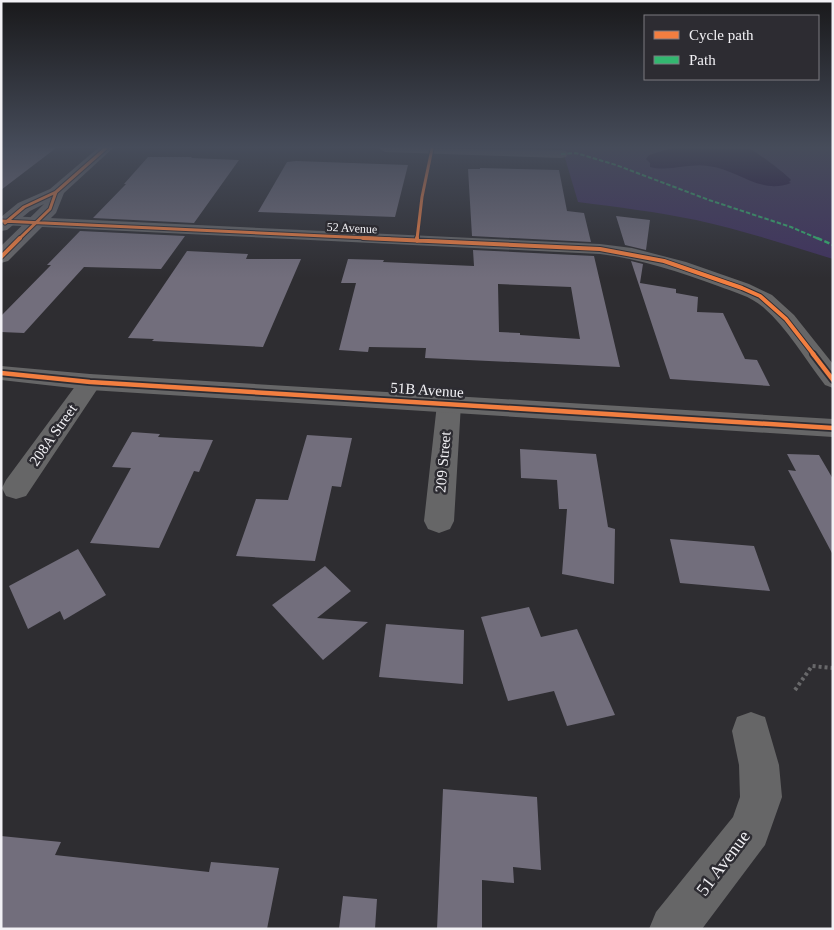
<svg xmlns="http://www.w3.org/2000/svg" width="834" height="930" font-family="'Times New Roman',serif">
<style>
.green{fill:#40325e}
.water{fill:#22103e}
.building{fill:#726e7c;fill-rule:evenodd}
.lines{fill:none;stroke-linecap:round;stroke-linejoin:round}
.path{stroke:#68686a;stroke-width:4;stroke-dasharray:3 3;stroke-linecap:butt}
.minor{fill:#666667;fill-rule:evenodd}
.tertiary{fill:#666667;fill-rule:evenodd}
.secondary{fill:#69686a;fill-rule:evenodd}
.quiet-far1{stroke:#33b770;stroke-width:2;stroke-dasharray:4.5 2;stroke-linecap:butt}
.quiet{stroke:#33b770;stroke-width:2.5;stroke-dasharray:5.5 2.5;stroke-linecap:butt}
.cycleway-far2-casing{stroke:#2d2c32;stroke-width:5}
.cycleway-far1-casing{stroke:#2d2c32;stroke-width:6}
.cycleway-casing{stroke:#2d2c32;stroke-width:8}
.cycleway-far2{stroke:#f27e40;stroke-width:3}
.cycleway-far1{stroke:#f27e40;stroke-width:4}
.cycleway{stroke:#f27e40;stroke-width:4.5}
.labels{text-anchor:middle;stroke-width:5;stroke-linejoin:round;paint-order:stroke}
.far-street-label{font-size:12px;fill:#f2f1f5;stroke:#2d2c32}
.street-label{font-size:15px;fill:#f2f1f5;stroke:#2d2c32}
.near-street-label{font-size:18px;fill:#f2f1f5;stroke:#2d2c32}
</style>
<rect width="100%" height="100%" fill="#2e2d31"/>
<!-- green -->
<path class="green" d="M562 148H833V259C787 245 742 230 696 220 657 212 617 207 578 202Z"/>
<!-- water -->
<path class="water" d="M672 148 750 149C757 152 786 174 791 180L789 182 791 183C759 195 738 169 708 166 689 163 669 172 650 167V163L646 159 649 155Z"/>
<!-- building -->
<path class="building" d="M1 148H56L1 190Z
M148 157H192L191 158 239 160 194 223 93 218 126 184H124Z
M296 161 408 165 395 217 258 212 287 162Z
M480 168 559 170 567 211 584 213 591 242 472 236 468 169H480Z
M616 216 650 220 646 250 625 245Z
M80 231 185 236 161 269 84 267 24 333 1 332V316L51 265H47Z
M473 250 594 256 620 367 425 358 426 348 369 347 368 352 339 350 356 283H341L348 259 384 260 383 262 474 266ZM498 284 571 287 580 339 520 335V333L499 332Z
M187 251 248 254 246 259H301L263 347 152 341 154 339 128 338Z
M631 261 643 264 640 283 676 289V293L698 297 697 312 723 313 745 359 757 360 770 386 670 379Z
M132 432 160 434 158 437 213 440 199 472 194 471 159 548 90 543 131 468 112 467Z
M307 435 352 438 341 487 332 486 315 561 236 556 256 499 288 500Z
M520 449 596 454 608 527 615 529 614 584 562 574 567 509H559L557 480 521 478Z
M787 454 819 455 833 479V555L788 470 796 471Z
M670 539 754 546 770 591 680 583Z
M78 549 106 595 64 620 60 611 28 629 9 586Z
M325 566 351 591 317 618 368 622 323 660 272 605Z
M529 607 541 637 577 629 615 715 567 726 554 691 508 701 481 617Z
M386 624 464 630 463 684 379 677Z
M443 789 537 797 541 870 513 867 514 883 482 880V929H437Z
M1 836 61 842 55 855 209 872 211 862 279 868 267 929H1Z
M343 896 377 899 375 929H339Z"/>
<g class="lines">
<!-- path -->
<path class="path" d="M795 690 812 666 833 668"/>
<!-- minor -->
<path class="minor" d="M378 148 561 150 566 151 568 154 566 157 561 158 385 152Z
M90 374 98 377 102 382 26 496 16 499 6 496 2 488 6 480 82 377Z
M449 396 458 398 461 404 454 521 450 529 439 533 428 529 424 521 437 404 440 398Z
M751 712 765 717 779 765 782 797 765 845 702 929H649L656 912 733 817 740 797 739 765 732 731 737 717Z"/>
<!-- tertiary -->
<path class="tertiary" d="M7 216 600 244 632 248 686 262 749 284 772 295 794 315 833 364V388L825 385C805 359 788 329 763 307 750 296 734 292 718 286 679 272 642 259 600 254L1 225V217Z
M1 366 90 374 833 419V437L90 390 1 380Z"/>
<!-- secondary -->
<path class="secondary" d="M98 148H113L64 193 56 213 8 261 1 263V246L44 204 30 211 7 230 1 231V217L18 203 50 189Z"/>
<!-- quiet-far1 -->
<path class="quiet-far1" d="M561 154 576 153 616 165 709 200 791 227 819 239"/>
<!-- quiet -->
<path class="quiet" d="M817 238 833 245"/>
<!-- cycleway-far2 casing -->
<g class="cycleway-far2-casing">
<path id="cycleway-far2" d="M1 221 390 239
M5 223 24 207 56 192 106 148
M19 239 50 209 56 192
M417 239 422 197 432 149"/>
</g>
<!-- cycleway-far1 casing -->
<g class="cycleway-far1-casing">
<path id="cycleway-far1" d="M363 238 600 249 664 261 742 288 760 296 786 319 814 355
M417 241V238
M1 257 20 238"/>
</g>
<!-- cycleway casing -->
<g class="cycleway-casing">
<path id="cycleway" d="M813 354 833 380
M1 373 90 382 833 428"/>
</g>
<!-- cycleway-far2 -->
<use href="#cycleway-far2" class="cycleway-far2"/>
<!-- cycleway-far1 -->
<use href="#cycleway-far1" class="cycleway-far1"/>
<!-- cycleway -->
<use href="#cycleway" class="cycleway"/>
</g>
<!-- sky -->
<linearGradient id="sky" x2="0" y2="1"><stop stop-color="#19191b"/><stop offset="0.53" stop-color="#464c5a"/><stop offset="1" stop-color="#464c5a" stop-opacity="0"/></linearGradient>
<rect width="834" height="278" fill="url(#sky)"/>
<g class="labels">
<!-- far-street labels -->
<g class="far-street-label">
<text transform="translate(352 228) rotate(3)" y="4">52 Avenue</text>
</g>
<!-- street labels -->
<g class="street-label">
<text transform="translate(427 390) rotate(4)" y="5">51B Avenue</text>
<text transform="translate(53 435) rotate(-55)" y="5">208A Street</text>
<text transform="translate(443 462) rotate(-85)" y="5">209 Street</text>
</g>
<!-- near-street labels -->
<g class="near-street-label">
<text transform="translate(723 863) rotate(-53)" y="6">51 Avenue</text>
</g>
</g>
<!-- border -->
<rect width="834" height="930" fill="none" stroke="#f2f1f5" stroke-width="5"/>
<!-- legend -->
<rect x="644" y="15" width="175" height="65" fill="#2d2c32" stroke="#7c7b80"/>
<rect x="654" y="31" width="25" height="8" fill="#f27e40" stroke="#7c7b80"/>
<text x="689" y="40" font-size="15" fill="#f2f1f5">Cycle path</text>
<rect x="654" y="56" width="25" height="8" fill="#33b770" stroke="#7c7b80"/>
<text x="689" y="65" font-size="15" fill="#f2f1f5">Path</text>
</svg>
